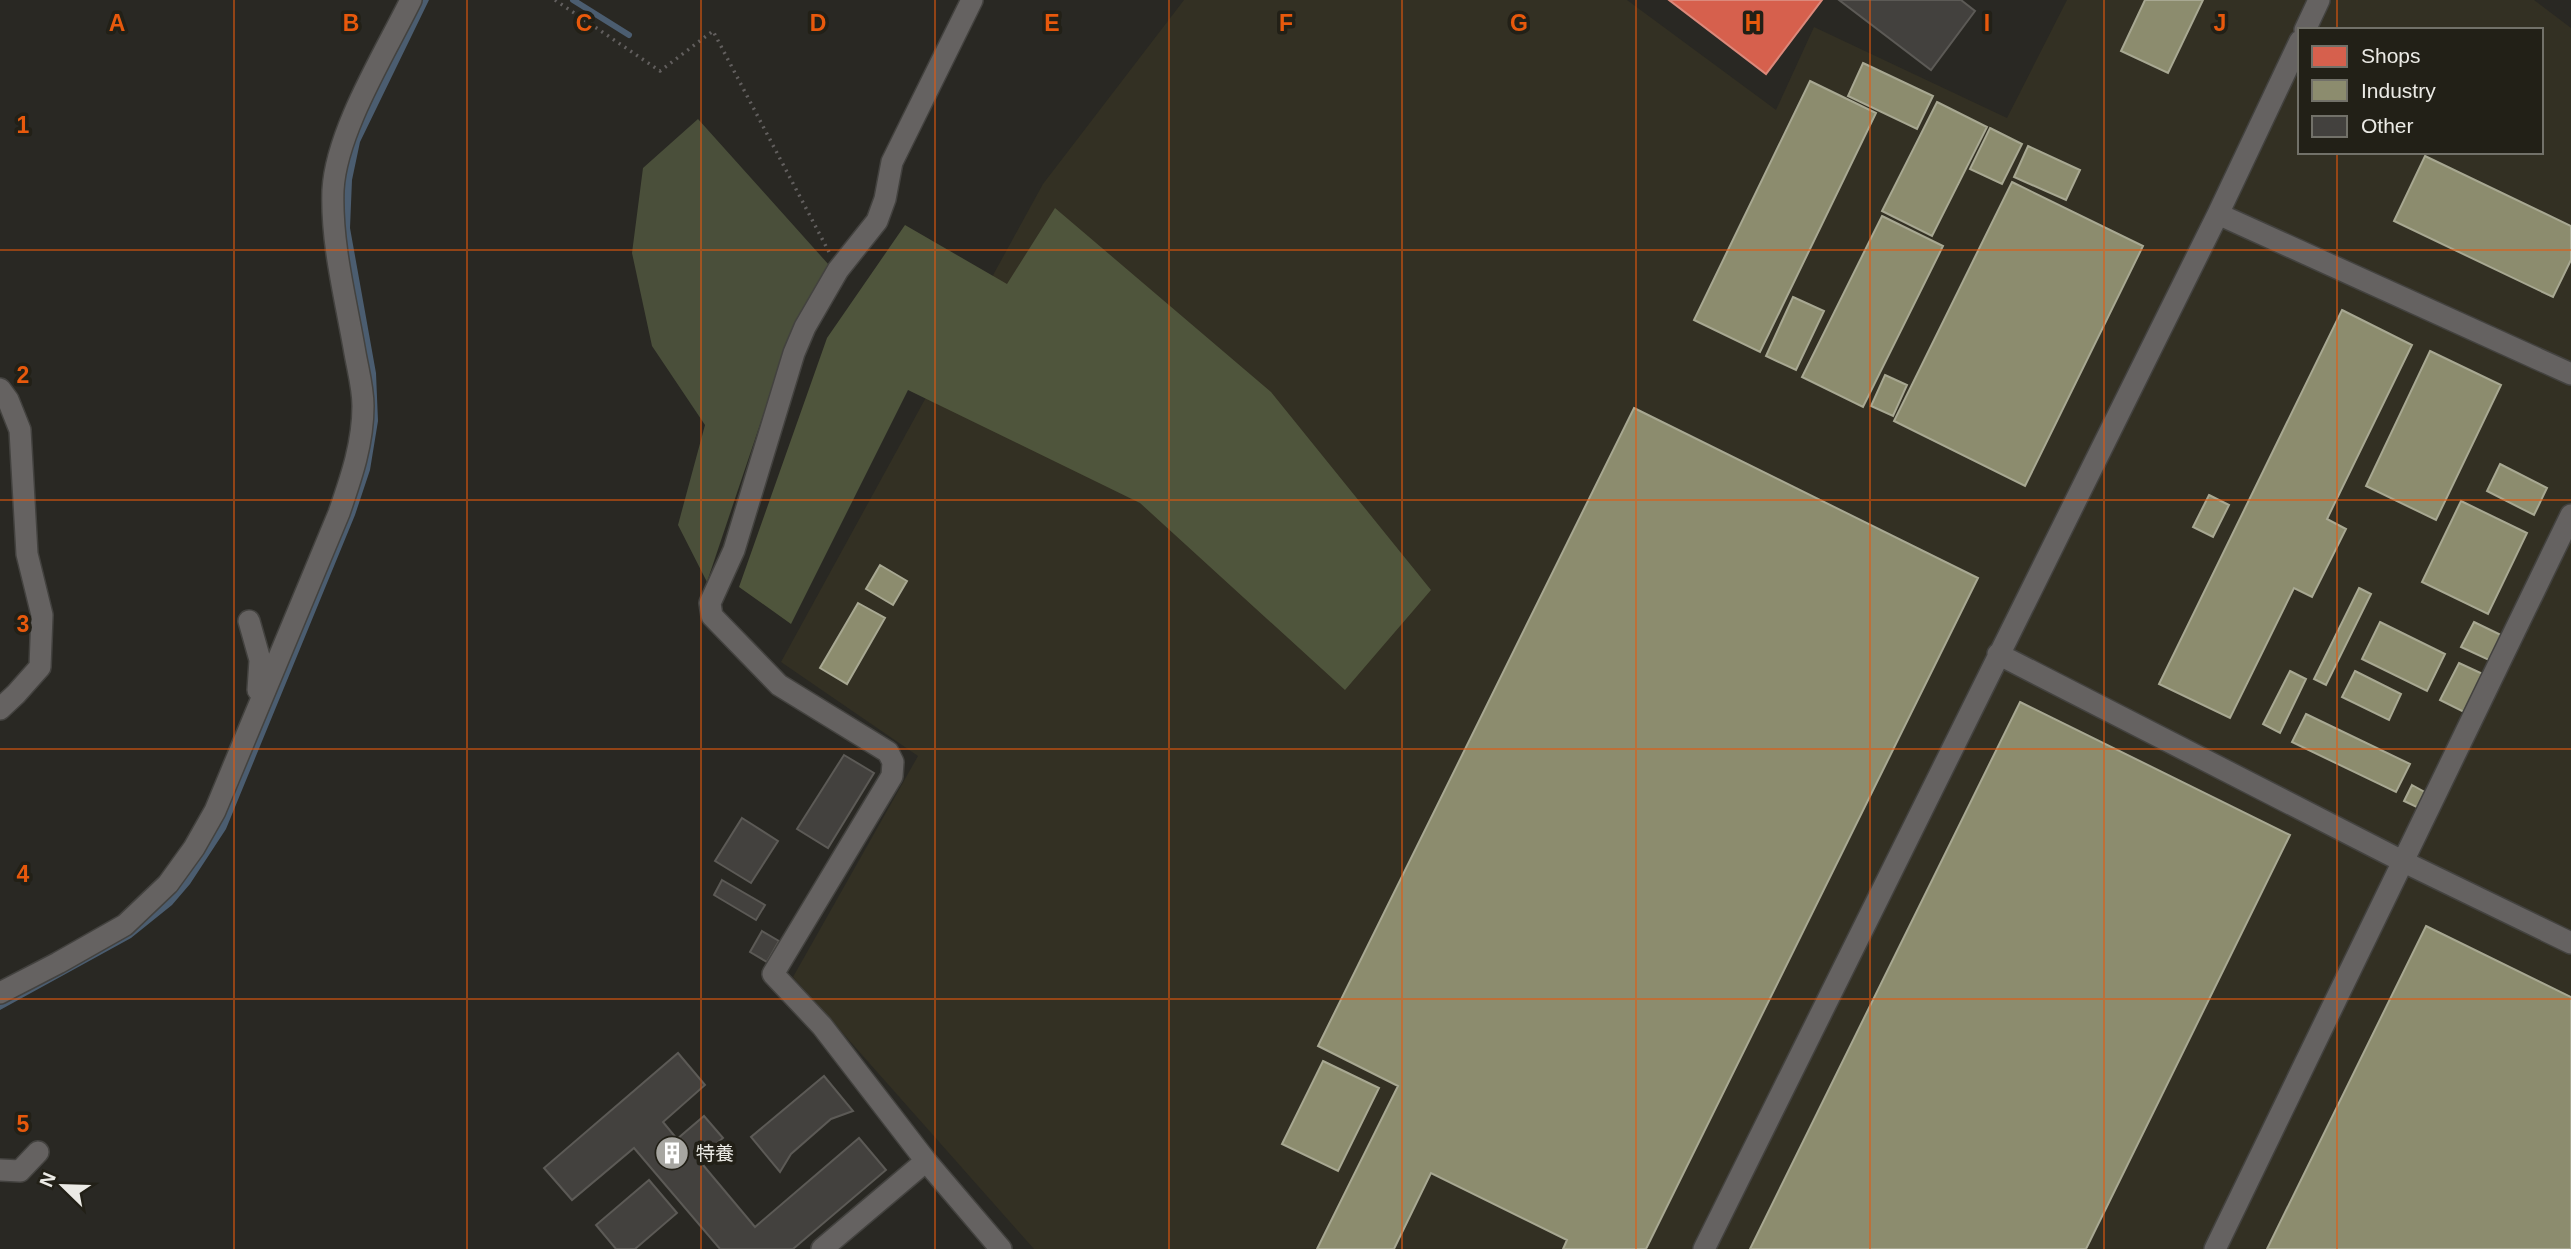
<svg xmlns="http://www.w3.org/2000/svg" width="2571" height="1249" font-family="Helvetica,'Noto Sans JP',sans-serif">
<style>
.built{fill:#333023;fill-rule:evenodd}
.green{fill:#4a4f3a}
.forest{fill:#4f553c}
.water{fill:#4b5d70}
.shops{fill:#d6604d;stroke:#dc897b;stroke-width:2}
.industry{fill:#8c8c6e;stroke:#a8a892;stroke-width:2}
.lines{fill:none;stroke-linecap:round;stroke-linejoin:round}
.stream{stroke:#4b5d70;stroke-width:6}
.building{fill:#43413e;stroke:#5c5a56;stroke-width:2}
.minor-casing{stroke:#43423f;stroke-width:24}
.path{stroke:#625f5e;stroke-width:3.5;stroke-dasharray:2 5;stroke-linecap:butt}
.minor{stroke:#656261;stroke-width:21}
.grid{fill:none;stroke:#e8590c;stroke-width:2;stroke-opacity:0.55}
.labels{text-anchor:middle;stroke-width:7;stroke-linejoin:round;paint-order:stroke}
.poi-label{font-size:19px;fill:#ebeae5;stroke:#222017;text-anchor:start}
.grid-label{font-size:23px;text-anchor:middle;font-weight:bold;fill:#e8590c;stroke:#222017;stroke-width:7;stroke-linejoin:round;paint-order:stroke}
</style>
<rect width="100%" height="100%" fill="#292823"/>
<!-- built -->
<path class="built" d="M1184 0H1627L1776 110 1814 27 2007 118 2067 0H2534L2571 28V1249H1034L793 977 918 756 781 662 1043 184ZM2300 30H2541V152H2300Z"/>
<!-- green -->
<path class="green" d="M698 119 829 265 785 350 707 582 678 525 705 425 652 346 632 253 643 168Z"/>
<!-- forest -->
<path class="forest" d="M1055 208 1271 392 1431 590 1345 690 1140 503 908 390 791 624 739 587 827 338 905 225 1007 284Z"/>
<!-- water -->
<path class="water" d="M418 0H429L360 142 352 180 350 228 376 373 378 421 370 470 355 515 226 829 190 884 172 905 131 938 0 1010V998L164 898 360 468 339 228 350 138Z"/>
<!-- shops -->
<path class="shops" d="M1669 0H1822L1766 74Z"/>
<!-- industry -->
<path class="industry" d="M2145 0H2203L2168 73 2121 51Z
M1863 63 1933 96 1917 129 1848 96Z
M1810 81 1876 113 1760 352 1694 320Z
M1937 102 1987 127 1932 236 1882 211Z
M1990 128 2022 144 2002 184 1970 169Z
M2028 146 2080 170 2066 200 2014 177Z
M2425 156 2571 226V260L2553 297 2394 221Z
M2012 182 2143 246 2025 486 1894 421Z
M1882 216 1943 246 1863 407 1802 377Z
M1793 297 1824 311 1796 370 1766 356Z
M2342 310 2412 345 2327 519 2346 529 2312 597 2294 588 2230 718 2159 684Z
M2430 351 2501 385 2436 520 2366 486Z
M1885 375 1907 385 1893 416 1871 406Z
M1634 408 1978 578 1646 1249H1563L1567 1240 1431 1173 1394 1249H1317L1398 1086 1318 1046Z
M2500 464 2547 488 2534 515 2487 491Z
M2209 495 2229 505 2213 537 2193 527Z
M2461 501 2527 533 2488 614 2422 582Z
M880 565 907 581 893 605 866 589Z
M2359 588 2371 594 2326 685 2314 679Z
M858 603 885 618 847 684 820 668Z
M2380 622 2445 654 2427 691 2362 659Z
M2474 622 2501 635 2489 660 2461 647Z
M2459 663 2485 675 2466 713 2440 700Z
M2290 671 2306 679 2280 733 2263 724Z
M2355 671 2401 694 2389 720 2342 697Z
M2020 702 2290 835 2086 1249H1750Z
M2306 714 2410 764 2396 792 2292 742Z
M2412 785 2430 795 2423 810 2404 801Z
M2426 926 2571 997V1249H2267Z
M1323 1061 1379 1088 1338 1171 1282 1144Z"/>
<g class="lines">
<!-- stream -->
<path class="stream" d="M573 0 629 35"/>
</g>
<!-- building -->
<path class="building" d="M1839 0H1961L1975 11 1931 70Z
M844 755 874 773 828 848 797 829Z
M742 818 778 841 751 883 715 861Z
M722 880 765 905 756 920 714 895Z
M762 931 779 941 767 962 750 952Z
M678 1053 705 1085 663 1122 677 1139 704 1116 723 1138 698 1159 755 1227 859 1138 886 1170 793 1249H720L634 1148 572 1200 544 1168Z
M824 1076 853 1111 831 1119 791 1154 780 1172 751 1137Z
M649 1180 677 1213 635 1249H616L596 1225Z"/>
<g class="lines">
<!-- minor casing -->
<g class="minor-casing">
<path id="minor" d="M972 0 892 162 885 199 877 221 838 270 805 327 794 353 734 550 710 603 712 616 779 685 888 752 893 762 892 776 773 974 822 1026 926 1161 1001 1249
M2305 30 2319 0
M2218 214 2571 374
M0 389 8 400 20 430 27 554 42 615 40 667 16 694 0 709
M249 621 260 660 258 690
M1998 654 2402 861 2571 943
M0 993 58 963 125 925 168 884 194 848 215 811 339 513C351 478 363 444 363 406 363 388 358 370 355 353 346 300 331 244 333 190 336 132 385 53 411 0
M0 1170 20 1171 38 1152
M822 1249 926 1161
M1704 1249 2218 214 2300 41
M2215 1249 2571 515"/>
</g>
<!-- path -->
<path class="path" d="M555 0 660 71 713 31 829 252"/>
<!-- minor -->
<use href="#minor" class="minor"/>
</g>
<!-- grid -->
<path class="grid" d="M234 0V1249M467 0V1249M701 0V1249M935 0V1249M1169 0V1249M1402 0V1249M1636 0V1249M1870 0V1249M2104 0V1249M2337 0V30M2337 152V1249M0 250H2571M0 500H2571M0 749H2571M0 999H2571"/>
<!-- icons -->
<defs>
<g id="building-disc" transform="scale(1.75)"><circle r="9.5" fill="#a7a6a1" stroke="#222017"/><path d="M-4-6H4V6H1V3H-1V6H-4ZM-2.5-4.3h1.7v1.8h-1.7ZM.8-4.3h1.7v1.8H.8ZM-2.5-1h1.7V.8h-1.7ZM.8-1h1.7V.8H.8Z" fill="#fff"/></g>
</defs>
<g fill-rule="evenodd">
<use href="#building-disc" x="672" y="1153"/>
</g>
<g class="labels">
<!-- poi labels -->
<g class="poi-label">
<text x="696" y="1160">特養</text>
</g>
</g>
<g class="grid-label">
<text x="117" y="31">A</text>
<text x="351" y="31">B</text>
<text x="584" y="31">C</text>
<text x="818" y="31">D</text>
<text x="1052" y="31">E</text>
<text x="1286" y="31">F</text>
<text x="1519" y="31">G</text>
<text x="1753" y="31">H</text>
<text x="1987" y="31">I</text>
<text x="2220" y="31">J</text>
<text x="23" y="133">1</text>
<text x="23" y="383">2</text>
<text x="23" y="632">3</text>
<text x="23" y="882">4</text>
<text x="23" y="1132">5</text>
</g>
<!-- legend -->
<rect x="2298" y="28" width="245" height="126" fill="#222017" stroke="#727169" stroke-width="2"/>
<rect x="2312" y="46" width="35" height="21" fill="#d6604d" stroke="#727169" stroke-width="2"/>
<text x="2361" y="63" font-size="21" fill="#ebeae5">Shops</text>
<rect x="2312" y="80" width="35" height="21" fill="#8c8c6e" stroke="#727169" stroke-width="2"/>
<text x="2361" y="98" font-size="21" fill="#ebeae5">Industry</text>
<rect x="2312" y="116" width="35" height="21" fill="#43413e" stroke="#727169" stroke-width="2"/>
<text x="2361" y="133" font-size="21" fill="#ebeae5">Other</text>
<!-- north arrow -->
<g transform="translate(63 1186) rotate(293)" stroke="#222017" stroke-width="5" paint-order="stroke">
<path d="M0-5L12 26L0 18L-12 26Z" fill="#ebeae5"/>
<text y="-10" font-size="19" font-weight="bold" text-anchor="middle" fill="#ebeae5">N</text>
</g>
</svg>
